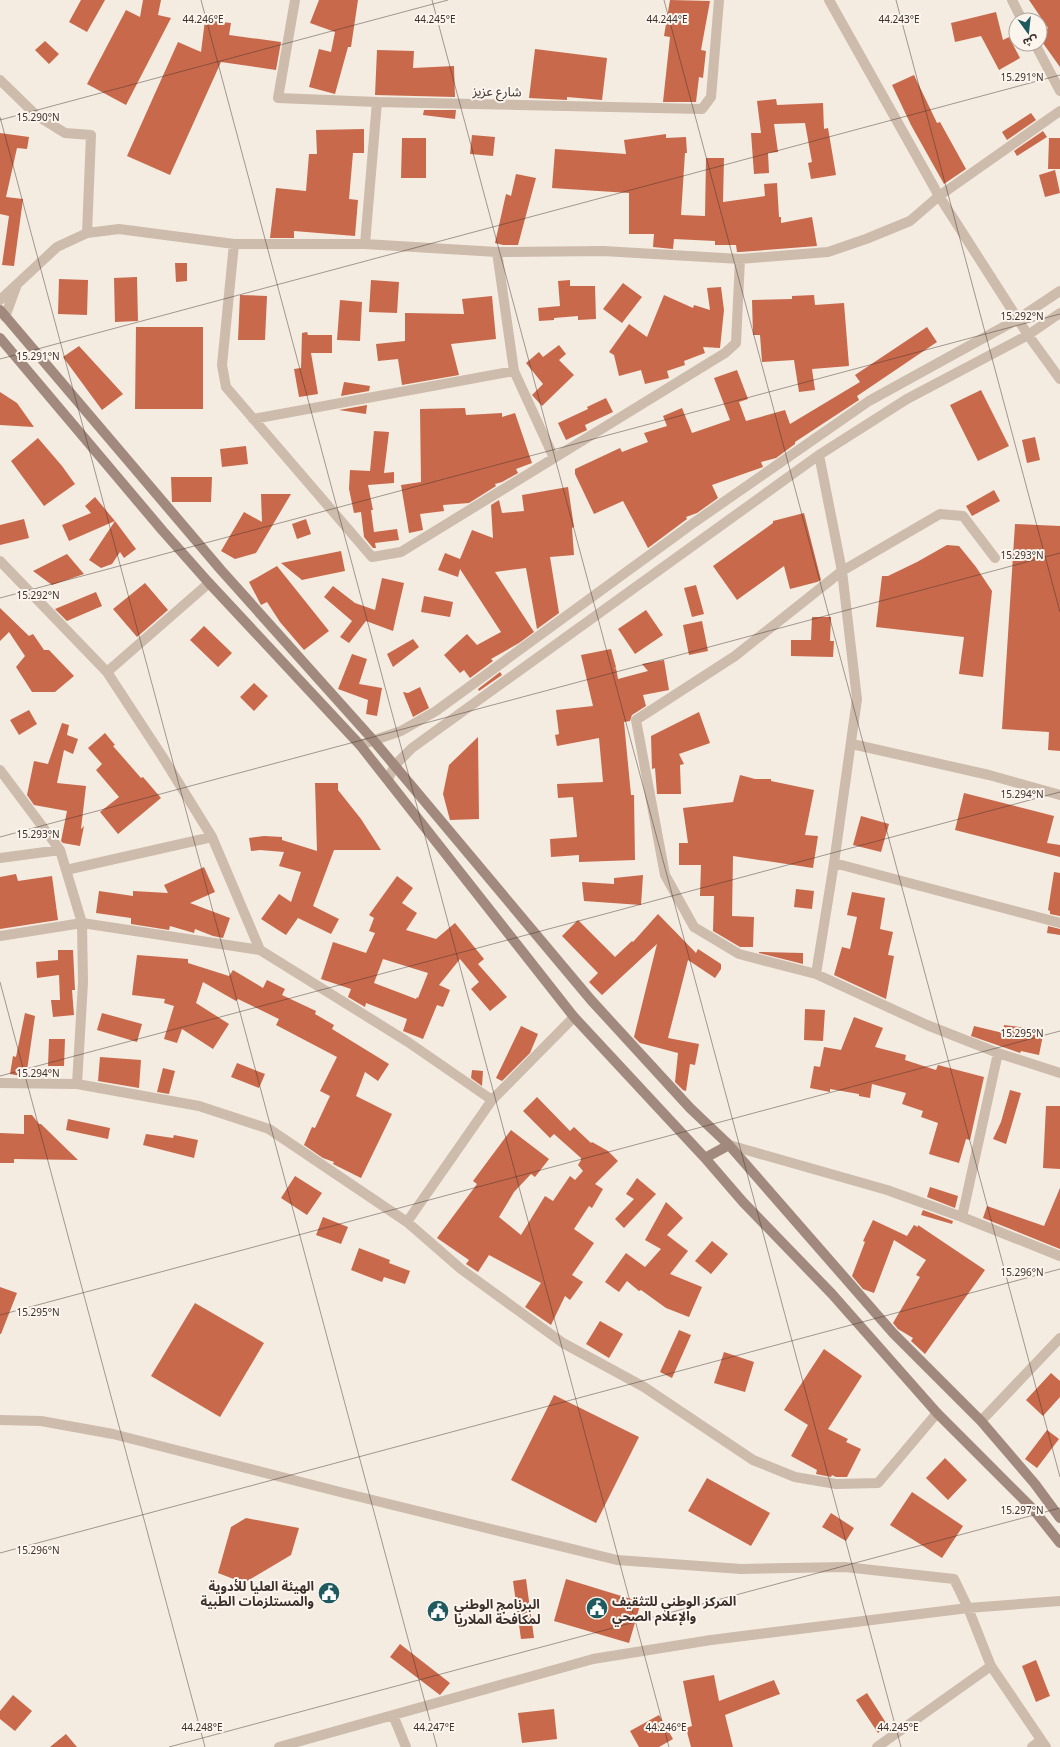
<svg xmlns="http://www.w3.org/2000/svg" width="1060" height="1747" font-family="'Noto Sans','Noto Sans Arabic',sans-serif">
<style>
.building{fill:#c8694b;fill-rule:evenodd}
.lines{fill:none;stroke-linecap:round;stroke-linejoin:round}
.street{stroke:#cdbbac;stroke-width:10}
.secondary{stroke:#a18a7d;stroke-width:10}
.ticks{fill:none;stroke:#3b302b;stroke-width:1;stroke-opacity:0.45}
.labels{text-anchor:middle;stroke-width:4;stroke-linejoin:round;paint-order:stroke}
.street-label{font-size:13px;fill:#3b302b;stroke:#fbf5ee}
.poi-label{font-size:13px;font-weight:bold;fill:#3b302b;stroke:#fbf5ee;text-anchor:start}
.ticks-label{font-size:10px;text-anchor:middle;fill:#3b302b;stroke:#fbf5ee;stroke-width:4;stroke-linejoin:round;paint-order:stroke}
</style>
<rect width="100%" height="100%" fill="#f4ebe1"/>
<!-- building -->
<path class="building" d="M81 0H105L87 32 69 22Z
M143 0H161L158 15 171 18 126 105 87 84 126 10 140 17Z
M319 0H358L351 47H348L335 94 309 87 319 49 331 52 335 32 310 23Z
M670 0 710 1 701 50 706 51 703 78 699 77 696 102H663L670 37 664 36Z
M1029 0H1060V67L1040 39V35L1048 28Z
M996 12 1003 40 1009 37 1020 58 999 70 981 36 955 42 951 23Z
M205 20 231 23 229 35 281 42 276 70 221 62 170 175 127 156 178 42 201 52Z
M45 41 59 54 49 64 35 50Z
M535 49 607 58 602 100 567 97V100L529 98Z
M377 50 414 51 413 68 454 66 455 97 375 95Z
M914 75 937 123 940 122 966 169 944 184 911 125 892 85Z
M776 99 777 105 823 103 824 129 828 128 836 175 811 179 808 163 812 162 805 123 774 124 778 152 768 153 769 173 754 174 751 133H761L757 101Z
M424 110H456L455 119 423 115Z
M1031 113 1036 120 1007 140 1002 132Z
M364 129V153H353L349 199 358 200 355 236 294 231V238H270L276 188 306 191 309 154H317L316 130Z
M1043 131 1047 137 1017 156 1014 151Z
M0 133 29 137 27 149 17 148 6 197 23 199 14 266 2 265 9 216 0 214Z
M666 134V138L686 137 687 153H685L681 215 705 216 706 158H724L723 202 765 196 764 184 777 183 779 217H781V223L812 217 817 246 740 252H737L736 245H715V241L674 239 673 249 653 247 654 234H629V193L552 188 555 149 626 154 624 140Z
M472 135 495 137 493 156 470 154Z
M402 138H426V178H401Z
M1049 138H1060V169H1048Z
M1055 170 1060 193 1045 197 1039 175Z
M516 174 536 178 518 245H503L495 243 506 194 511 196Z
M175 263H187V281L176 282Z
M137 277 138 321 115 322 114 278Z
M59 279 88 280 87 315 58 314Z
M371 280 399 282 397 313 369 312Z
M570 280V286H595L596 319 578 320V316L554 318V320L539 321 538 308 560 306 558 281Z
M623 283 642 297 622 323 603 309Z
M721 287 724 310 720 348 703 347 705 353 684 361 685 365 667 371 669 378 645 384 641 370 619 376 614 355 609 352 629 324 647 337 664 295 693 308 694 305 710 310 707 288Z
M240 295 267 296 265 340H238Z
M814 295 815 305 844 303 849 366 812 369 815 390 799 392 794 360 762 362 760 335H753L752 300 792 299V296Z
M492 296 496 339 451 344 459 375 402 385 398 359 378 361 376 344 405 341V313L464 314 462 299Z
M340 300 362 302 360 341 337 340Z
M136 327H203V409H135Z
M927 327 937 342 857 396 859 400 795 442V444L776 458 761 462 763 467 712 485 718 498 697 513 686 517 687 519 648 548 623 501 594 514 575 474V469L620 448 622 452 648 442 644 433 667 426 663 416 682 408 692 433 730 420 714 378 737 370 748 399 739 402 746 421 785 410 790 424 860 382 855 375Z
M307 332 308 335H332V353H311L318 394 299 397 294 369 301 368 302 333Z
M559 345 566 354 559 360 574 375 542 406 532 395 543 384 526 363 539 352 543 357Z
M79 346 123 394 102 410 63 357Z
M344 382 370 386 369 391 341 396Z
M981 390 1009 446 978 461 950 405Z
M0 392 17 403 34 427 0 425Z
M606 398 613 412 585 425 587 430 566 440 558 423 588 409 587 407Z
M367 405 366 414 339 410Z
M465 408 466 415 502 413V417L515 413 532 463 516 469 518 473 502 482 495 484 496 486 469 503 443 505 444 511 420 514 423 530 409 533 401 485 421 482 420 409Z
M374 431 389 432 384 473 394 472V483L368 485 373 510H371L374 532 397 529 399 540 375 543 376 548H373L364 537 361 512 354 513 349 489 350 470 370 471Z
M1035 437 1040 460 1027 463 1022 440Z
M38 438 62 466 75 484 44 506 11 461Z
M246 446 248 464 222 467 220 449Z
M171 477H212L211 502H172Z
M568 487 574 527 572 528 574 555 550 557 559 613 537 629 526 568 495 572 534 632 519 643 491 659 493 661 470 678 464 670 460 673 444 655 467 634 477 645 501 632 460 569 458 577 438 570 445 553 460 559 472 530 493 538 491 505 499 500 502 513 524 511 522 495Z
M994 490 1000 501 972 516 966 506Z
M261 494H291L256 553 235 559 221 551 244 512 262 522Z
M95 497 115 521 136 549 124 558 120 552 112 564 101 568 89 560 115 521 69 541 62 525 91 513 85 506Z
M804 513 821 580 817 582 790 589 784 566 737 600 713 566 773 523V521Z
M24 519 29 538 0 545V525Z
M306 519 311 534 297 539 292 524Z
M1015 524 1060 526V751L1048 750 1049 732 1002 729Z
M947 545 959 546 976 567 992 591 983 677 959 674 964 637 876 627 882 576H888L917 562Z
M341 551 345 571 311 578 302 580 281 563Z
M67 554 84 574 52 585 33 571Z
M277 566 329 631 304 650 280 622 267 602 261 605 249 582Z
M382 578 404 583 393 631 366 621 349 643 340 637 352 621 324 597 333 586 355 603 375 610Z
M145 583 168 610 137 637 113 609Z
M696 585 704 614 692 617 684 588Z
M96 592 102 606 67 621 55 609Z
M424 596 453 602 450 617 421 612Z
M0 608 29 636 33 634 44 650H49L74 676 55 692H32L16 667 25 656 9 632 0 641Z
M646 610 663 635 635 654 618 629Z
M812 617H831L830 641H834L833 657 791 656V640H811Z
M702 621 708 651 689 655 683 625Z
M204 626 232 653 218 667 190 640Z
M413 639 419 647 393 667 387 654Z
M611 649 616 667 614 669 616 668 618 679 648 671 642 664 664 660 669 690 643 695 646 706 632 715 630 721 624 722 631 795H634L635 860 579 862V855L551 857 550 839 577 837 573 797 558 798 557 784 603 782 599 738 557 746 555 735 559 734 556 710 593 706 581 655Z
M352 654 367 659 359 684 382 688 377 716 366 714 368 700 338 689Z
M500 672 502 675 479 691 478 689Z
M254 683 268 696 254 711 240 697Z
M420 687 429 708 413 717 403 692 408 693Z
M29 710 37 724 19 735 10 720Z
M699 712 710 743 679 754 684 764 680 765 681 794H657L655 768 652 769 651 736Z
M62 723 69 725 67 735 78 739 73 754 64 750 57 783 86 786 81 829 84 826 80 846 63 843 61 841 67 811 34 805 27 795 34 761 48 764Z
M105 733 115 745 113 746 141 778 143 777 161 798 118 834 100 812 119 797 96 770 102 764 88 748Z
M478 737 479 819 450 820 443 794 449 765Z
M740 775 755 779H771V781L814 790 805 835 818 836 813 868 733 856 732 916 754 917 753 947H740L713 931 714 896H700L701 865H679V843H688L683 808 733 802Z
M315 783H338V790L361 819 381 850H334L313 906 339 919 331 934 298 918 286 935 261 919 279 894 291 902 301 872 279 866 284 852 260 850 251 851 249 838 264 836 282 837V840L317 851Z
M964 793 1054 816 1047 843 1060 845V857L955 830Z
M861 816 889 824 881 852 853 845Z
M204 867 215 892 190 903 230 918 223 938 213 936 195 929 194 933 170 926 169 930 131 924V918L96 913 99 891 133 896V891L168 893 164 885Z
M1054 872 1060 873V916L1050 914V911L1048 910Z
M16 874 18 881 52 876 58 920 0 929V877Z
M643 875 641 905 584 901 582 882 614 884V878Z
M397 876 413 888 402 903 417 913 406 930 436 939 455 923 484 959 478 964 507 997 490 1011 471 989 479 982 460 959 439 985 450 990 443 1007 437 1005 423 1039 403 1031 407 1019 366 1003 365 1007 348 997 351 989 321 979 333 942 366 953 375 933 369 931 374 918 369 915ZM383 959 428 973 418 998 417 997 416 999 374 983Z
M796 889 814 891 812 909 794 907Z
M852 892 885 898 880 929 893 932 888 955 894 956 886 999 834 975 842 947 850 949 857 917 847 915Z
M658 914 696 953 698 949 721 964V969L715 978 688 960 668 1038 699 1044 695 1065 690 1064 686 1091 683 1090 675 1082 678 1053 640 1043 634 1037 657 944 602 995 589 982 598 973 562 936 578 920 615 957 632 941 633 942Z
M1048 926 1060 929V935L1047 933Z
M58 950H73L75 990H72L74 1015 53 1017 51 1000H60L59 975 37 978 36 962 58 960Z
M759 952 803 953V964L759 953Z
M137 955 188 959V963L229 976 233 970 263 988 267 980 285 989 282 995 316 1011 315 1014 334 1025 332 1029 389 1064 378 1081 365 1072 356 1096 392 1114 361 1178 333 1164 334 1162 323 1158 304 1145 312 1127 315 1128 330 1096 320 1091 337 1057 276 1025 279 1019 238 999 236 1001 203 982 196 1003 229 1024 213 1049 182 1029 177 1043 164 1039 174 1006 164 1003 165 999 132 995Z
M805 1009 825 1010 823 1041 804 1040Z
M25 1013 35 1016 26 1077 10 1074 13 1056 16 1057Z
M102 1013 142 1024 137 1042 97 1030Z
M854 1017 883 1028 875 1047 906 1055 905 1060 936 1070 938 1065 984 1077 970 1140 966 1139 959 1163 929 1154 938 1123 921 1117 923 1111 902 1104 906 1093 872 1084 870 1098 859 1096V1094L830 1089V1092L810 1088 814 1066 820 1067 824 1047 841 1050Z
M1004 1025 1044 1030 1039 1055 1021 1051 1020 1053 971 1036 974 1026 1003 1033Z
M521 1026 538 1034 530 1053 502 1081 496 1078Z
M49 1039H65L64 1066H48Z
M100 1057 141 1060 139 1088 98 1081Z
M237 1063 265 1074 259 1088 231 1077Z
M163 1068 175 1071 169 1094 157 1092Z
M472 1070 483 1071 482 1086 471 1078Z
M1010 1090 1021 1093 1006 1144 993 1139 1001 1122Z
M537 1097 570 1131 574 1127 591 1143 592 1142 608 1151 618 1161 595 1184 603 1189 592 1208 589 1206 574 1229 594 1243 572 1275 583 1282 570 1300 565 1296 551 1325 525 1307 541 1283 489 1255 478 1272 466 1264 469 1260 437 1238 477 1184 473 1181 511 1130 549 1159 535 1177 531 1174 514 1192 499 1217 521 1235 545 1196 553 1201 570 1176 575 1180 583 1171 578 1165 581 1160V1158L554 1134 550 1138 523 1111Z
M1046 1106H1060V1169L1043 1168Z
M24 1115H32L39 1124H41L78 1160 14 1159V1163H0V1133L24 1134Z
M68 1119 110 1128 108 1139 66 1130Z
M146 1134 173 1138 174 1135 198 1140 194 1158 143 1145Z
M295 1176 322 1193 307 1215 281 1198Z
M637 1178 656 1194 624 1228 615 1219 634 1199 626 1194Z
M930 1187 958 1196 955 1208 927 1197Z
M1060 1188V1249L983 1218 987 1206 1044 1226Z
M666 1202 683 1218 667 1235 688 1251 670 1274 702 1287 689 1317 666 1308 641 1290 639 1291 627 1281 619 1292 605 1282 626 1253 645 1267 661 1249 645 1240Z
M923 1210 953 1221 952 1224 921 1215Z
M323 1217 348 1227 341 1244 316 1235Z
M873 1220 907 1236 914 1225 918 1227V1225L985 1270 925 1354 911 1341 913 1338 898 1329 893 1323 920 1277 916 1275 926 1260 894 1240 874 1293 863 1289 852 1276 865 1242 863 1241Z
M712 1241 728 1254 711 1274 695 1261Z
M359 1248 390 1260 389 1263 410 1271 405 1284 384 1277 382 1282 351 1270Z
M0 1287 17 1293 1 1334H0Z
M195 1303 264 1343 220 1417 151 1376Z
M600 1321 623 1334 609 1358 586 1344Z
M679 1330 691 1335 672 1378 660 1372Z
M824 1349 862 1376 828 1429 848 1439 846 1442 861 1449 847 1477H836L832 1475 831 1477 816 1474 817 1470 791 1456 808 1425 784 1410Z
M724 1352 754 1362 745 1392 714 1383Z
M1051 1373 1060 1381V1397L1043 1416 1026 1400Z
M554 1395 639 1437 596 1523 511 1480Z
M1047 1430 1059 1439 1037 1468 1025 1459Z
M945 1458 967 1480 948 1500 926 1478Z
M707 1478 770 1513 751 1546 688 1511Z
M912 1492 963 1526 942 1558 890 1525Z
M831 1513 854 1528 846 1541 822 1527Z
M246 1518 299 1528 291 1555 244 1583 218 1573 231 1527Z
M526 1579 534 1638 521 1639 513 1581Z
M566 1579 641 1602 629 1643 554 1621Z
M400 1644 450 1683 440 1695 390 1657Z
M1036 1660 1050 1696 1036 1702 1022 1666Z
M714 1675 719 1701 774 1680 780 1694 725 1715 733 1747H691L686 1728 692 1726 683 1681Z
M867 1693 888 1726 878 1733 856 1700Z
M13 1695 32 1711 15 1731 0 1719V1711Z
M554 1709 557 1739 522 1743 518 1713Z
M659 1715 673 1739 659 1747H639L630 1731Z
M66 1734 77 1747H50Z"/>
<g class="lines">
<!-- street -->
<path class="street" d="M295 0 278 98 377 102 702 109 711 97 719 0
M829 0 939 196 1028 335 1060 379
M1012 0 1022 20
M1035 44 1060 91
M0 80 36 115 65 133 91 135 87 233
M234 244 222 365 226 387 372 557 401 552 725 353 736 343 740 259
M365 244 377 102
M497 252 514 371 554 458
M0 300 57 247 87 233 119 229 234 244H365L497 252 603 251 740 259 828 252 866 239 910 221 939 196 1060 111
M5 317 16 287
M253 419 514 371
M995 558 963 516 940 514 842 571 735 656 636 720 665 875 694 927 739 954 816 974 927 1025 998 1053 1060 1073
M0 561 107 672 162 756 212 837 260 950
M107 672 209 583
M852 744 989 775 1060 795
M360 745 401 731 436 711 692 524 869 401 1018 319 1060 291
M0 770 60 850 82 923 83 983 77 1084
M388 779 395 765 412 748 819 455 907 399 1028 335 1060 313
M0 858 60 850
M834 863 1060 923
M66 870 212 837
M0 936 82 923 260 950 408 1042 492 1100
M816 974 834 863 857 699 842 571 819 455
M0 1083 77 1084 199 1106 269 1129 407 1222 461 1269 563 1343 644 1387 753 1460 795 1477 836 1484 878 1483 937 1413
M729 1145 887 1190 962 1217 1060 1256
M962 1217 998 1053
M407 1222 492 1100 574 1017
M0 1420 41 1421 113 1434 344 1493 617 1560 741 1569 845 1567 954 1579 968 1608 991 1666 1046 1747
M981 1421 1060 1338
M393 1715 406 1747
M279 1747 593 1659 711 1640 968 1608 1060 1601
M877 1747 991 1666
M1032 1747 1041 1740"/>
<!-- secondary -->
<path class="secondary" d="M0 310 221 570 374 741 591 1000 690 1108 729 1145 893 1333 981 1421 1035 1484 1060 1518
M0 338 162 530 209 583 360 745 574 1017 705 1158 743 1202 832 1294 937 1413 1033 1509 1060 1543
M705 1158 729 1145"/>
</g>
<!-- ticks -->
<path class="ticks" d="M201 0 669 1747M432 0 901 1747M664 0 1060 1477M896 0 1060 612M0 117 437 1747M0 120 448 0M0 359 1060 75M0 598 1060 314M0 837 1060 553M0 982 205 1747M0 1076 1060 792M0 1315 1060 1031M0 1553 1060 1269M169 1747 1060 1508"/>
<!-- icons -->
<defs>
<g id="civic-disc" transform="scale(1.15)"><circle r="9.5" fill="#1f5a5e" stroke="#fbf5ee"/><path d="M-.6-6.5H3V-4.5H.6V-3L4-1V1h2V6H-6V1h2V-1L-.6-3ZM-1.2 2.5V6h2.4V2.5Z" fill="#fff"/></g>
</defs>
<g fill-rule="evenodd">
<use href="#civic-disc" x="329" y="1593"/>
<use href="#civic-disc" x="597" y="1608"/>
<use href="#civic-disc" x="438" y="1611"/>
</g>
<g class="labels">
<!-- street labels -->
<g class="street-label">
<text transform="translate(497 91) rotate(1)" y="5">شارع عزيز</text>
</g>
<!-- poi labels -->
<g class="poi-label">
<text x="314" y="1591" text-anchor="end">الهيئة العليا للأدوية<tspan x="314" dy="15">والمستلزمات الطبية</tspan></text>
<text x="612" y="1606">المركز الوطني للتثقيف<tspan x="612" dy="15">والإعلام الصحي</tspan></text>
<text x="454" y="1609">البرنامج الوطني<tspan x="454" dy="15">لمكافحة الملاريا</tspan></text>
</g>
</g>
<g class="ticks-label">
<text x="203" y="23">44.246°E</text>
<text x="435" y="23">44.245°E</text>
<text x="667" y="23">44.244°E</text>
<text x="899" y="23">44.243°E</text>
<text x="1022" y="81">15.291°N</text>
<text x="38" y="121">15.290°N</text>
<text x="1022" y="320">15.292°N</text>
<text x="38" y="360">15.291°N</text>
<text x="1022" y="559">15.293°N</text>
<text x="38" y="599">15.292°N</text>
<text x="1022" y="798">15.294°N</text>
<text x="38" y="838">15.293°N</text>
<text x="1022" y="1037">15.295°N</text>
<text x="38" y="1077">15.294°N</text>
<text x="1022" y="1276">15.296°N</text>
<text x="38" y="1316">15.295°N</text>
<text x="1022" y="1514">15.297°N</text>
<text x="38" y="1554">15.296°N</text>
<text x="202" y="1731">44.248°E</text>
<text x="434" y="1731">44.247°E</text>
<text x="666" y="1731">44.246°E</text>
<text x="898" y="1731">44.245°E</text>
</g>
<!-- north arrow -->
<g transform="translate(1028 32) rotate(165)"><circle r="19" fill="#fbf5ee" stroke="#aea6a0"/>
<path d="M0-3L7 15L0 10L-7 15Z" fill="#1f5a5e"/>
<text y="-6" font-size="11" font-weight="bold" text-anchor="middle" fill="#3b302b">ش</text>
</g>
</svg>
